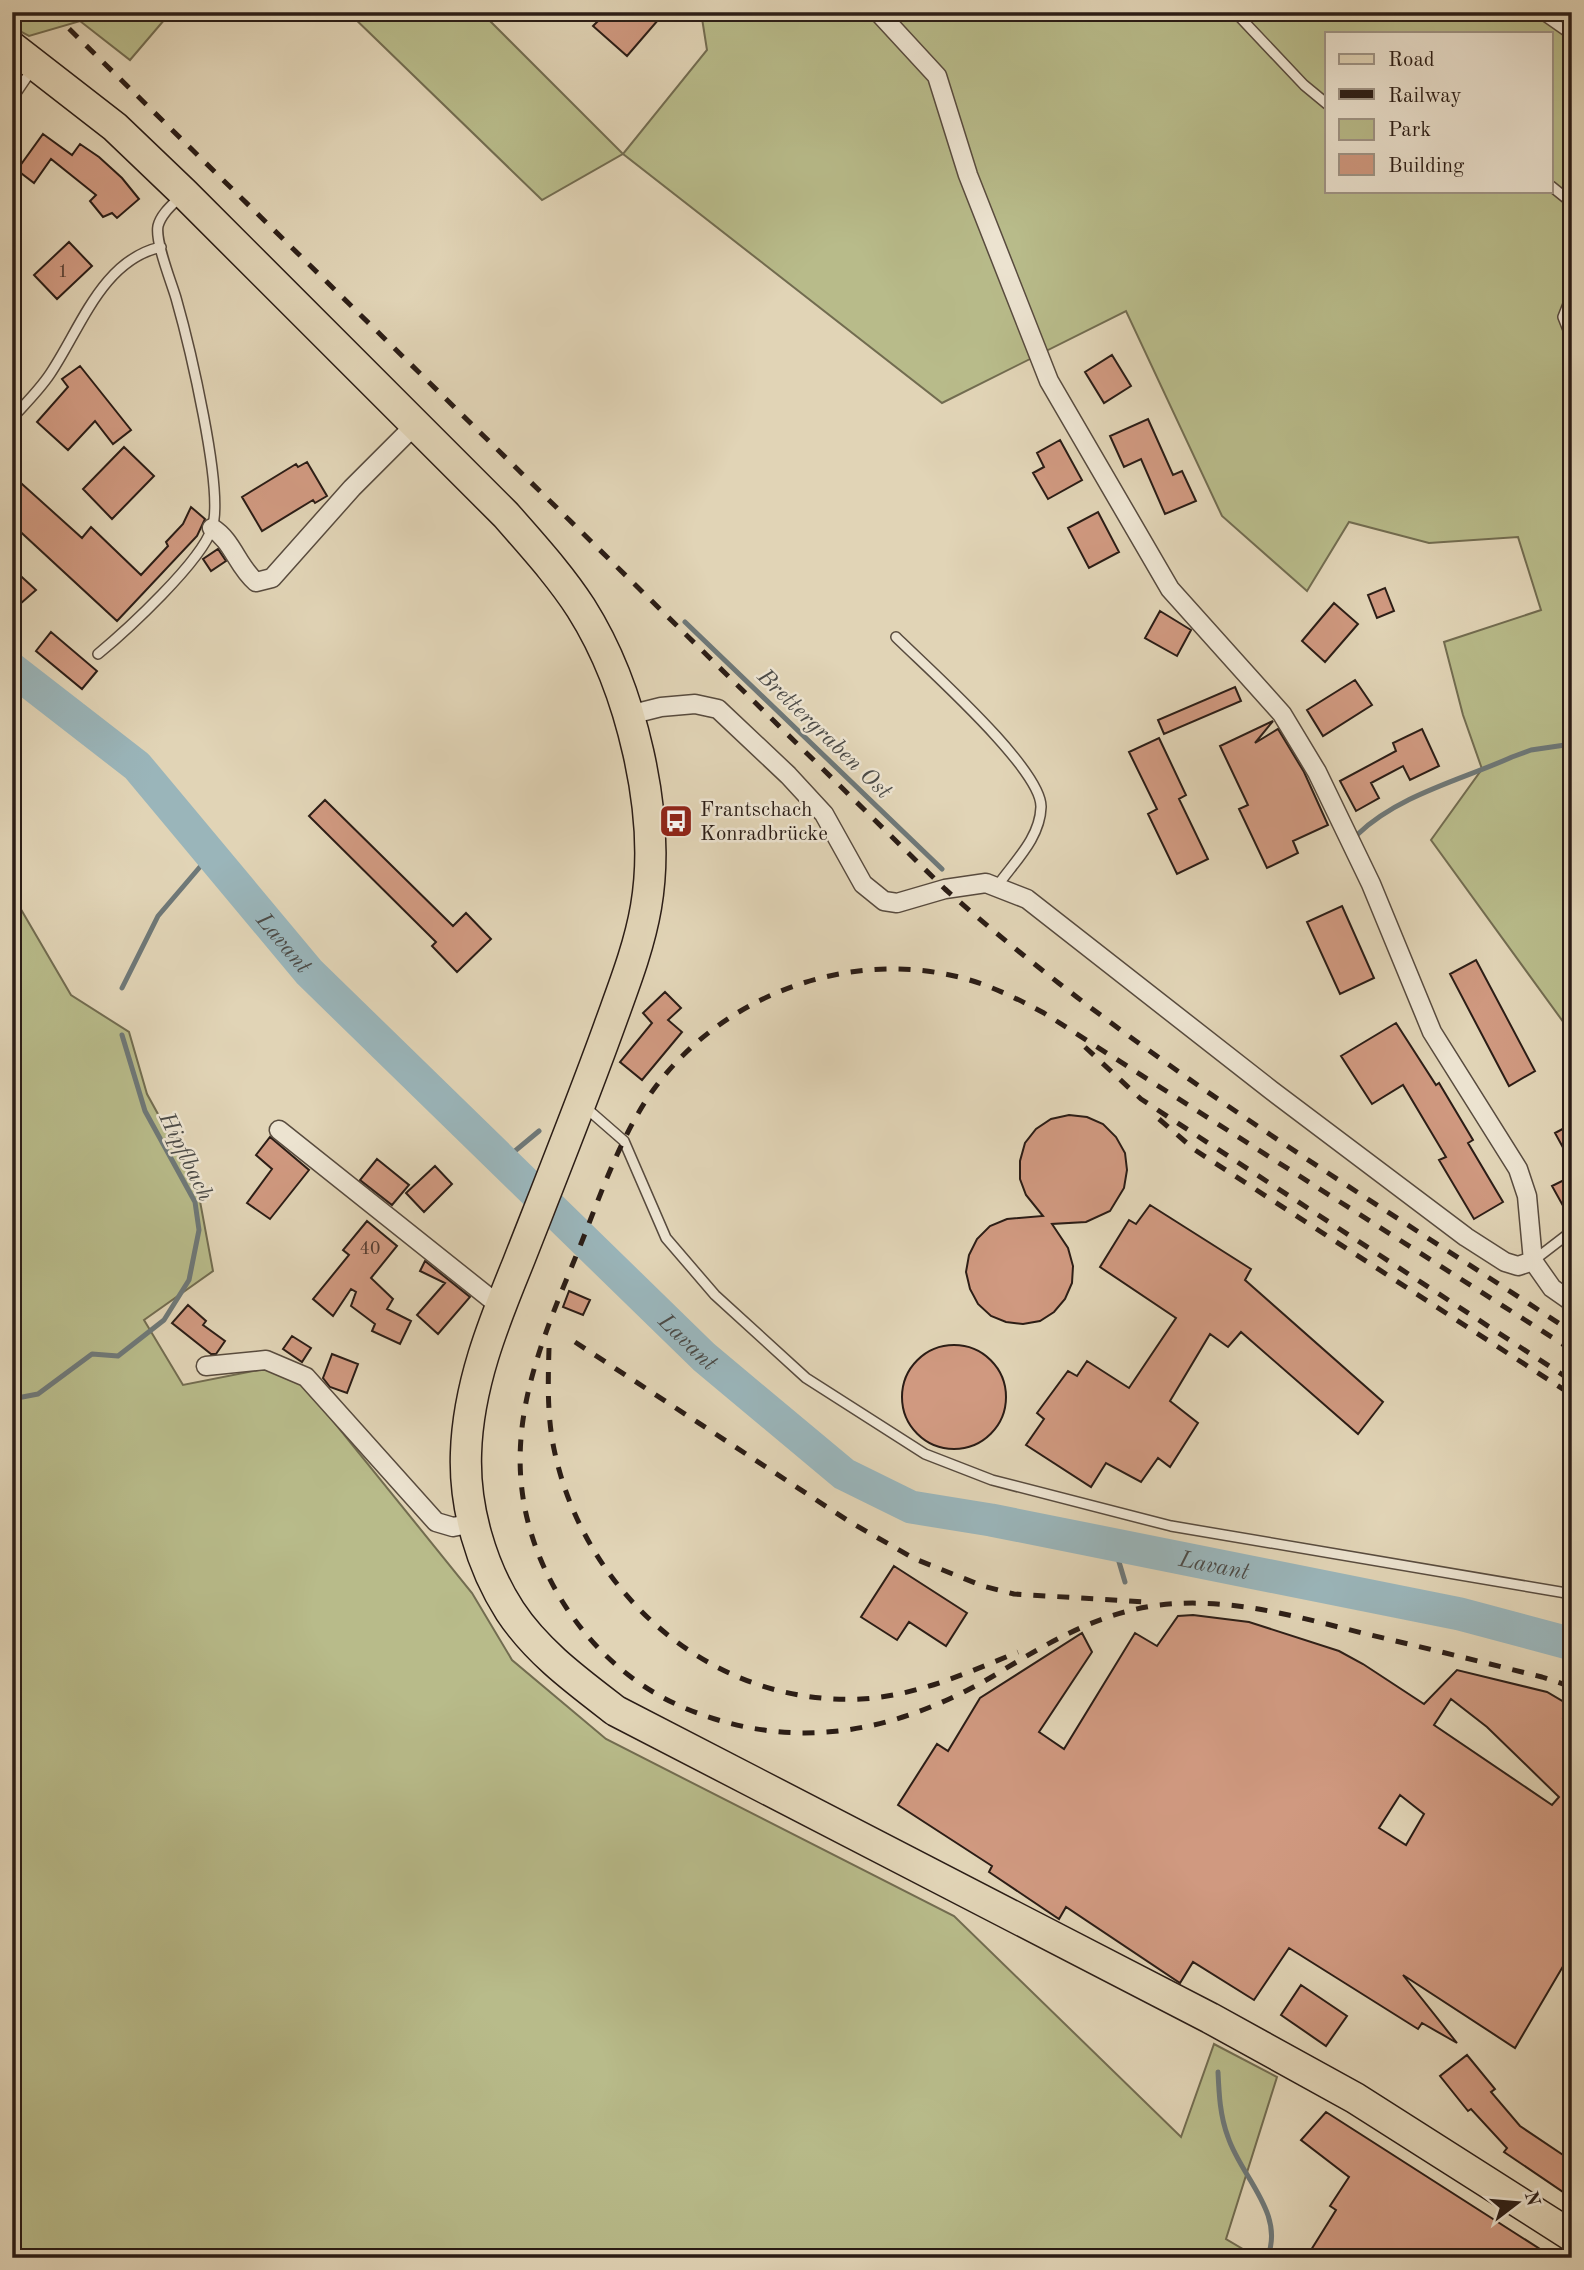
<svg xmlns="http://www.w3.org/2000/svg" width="1584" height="2270" font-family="'Old Standard TT',serif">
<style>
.green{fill:#b8bb8a;stroke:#726c50;stroke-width:2;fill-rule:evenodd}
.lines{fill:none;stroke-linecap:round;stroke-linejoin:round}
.stream{stroke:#6e7878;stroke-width:5}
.river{stroke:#9ab5ba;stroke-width:33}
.building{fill:#d09980;stroke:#2b1d16;stroke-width:2;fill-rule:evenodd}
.lane-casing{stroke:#584b3e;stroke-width:12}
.street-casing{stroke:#584b3e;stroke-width:21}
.primary-casing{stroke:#2b1d16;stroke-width:33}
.lane{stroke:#ece3d0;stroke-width:9}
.street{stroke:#ece3d0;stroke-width:18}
.primary{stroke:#e1d4b6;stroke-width:30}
.rail{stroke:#2b1d16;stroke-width:5;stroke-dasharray:12 12;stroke-linecap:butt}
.labels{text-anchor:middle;stroke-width:5;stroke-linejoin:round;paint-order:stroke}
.number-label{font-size:18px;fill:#543c30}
.poi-label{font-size:21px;fill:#2b1d16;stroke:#ece3d0;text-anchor:start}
.water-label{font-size:23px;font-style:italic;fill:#4c4b47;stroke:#ece3d0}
</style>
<rect width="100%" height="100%" fill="#e1d4b6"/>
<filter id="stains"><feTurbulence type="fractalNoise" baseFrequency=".00286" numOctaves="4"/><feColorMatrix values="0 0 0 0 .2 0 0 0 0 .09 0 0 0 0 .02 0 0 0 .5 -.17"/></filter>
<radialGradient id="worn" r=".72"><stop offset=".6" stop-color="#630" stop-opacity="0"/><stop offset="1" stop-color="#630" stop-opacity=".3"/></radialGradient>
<!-- green -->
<path class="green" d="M12 12H171L130 60 80 21 29 36 12 27Z
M348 12H481L623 154 707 50 701 12H1572V1034L1431 840 1482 769 1463 715 1444 642 1541 610 1518 537 1429 543 1349 522 1307 591 1222 516 1126 311 942 403 623 154 542 200ZM1327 33H1551V191H1327Z
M12 894 71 995 129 1032 147 1094 197 1185 213 1271 144 1320 183 1385 269 1368 304 1385 472 1593 512 1660 606 1739 954 1916 1181 2137 1214 2044 1277 2077 1226 2239 1258 2258H12Z"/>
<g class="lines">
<!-- stream -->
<path class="stream" d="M685 622 942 869
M1358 834C1399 795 1461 780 1512 757L1531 750 1572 744
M122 988 158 916 211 854
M503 1161 539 1131
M12 1399 38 1394 92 1354 118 1356 164 1320 189 1280 199 1230 195 1202 145 1111 122 1035
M1114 1545 1125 1582
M1218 2072C1219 2094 1220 2116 1228 2137 1241 2177 1286 2214 1267 2258"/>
<!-- river -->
<path class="river" id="s1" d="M12 669 137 766 309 972 704 1357 844 1474 911 1507 991 1520 1460 1614 1572 1644"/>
</g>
<!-- building -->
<path class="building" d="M590 12H665L627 56 593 26 599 20Z
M43 134 72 155 80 144 99 157 122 178 139 199 117 218 112 213 103 217 90 201 96 195 51 159 34 183 17 170Z
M69 242 92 266 57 299 34 275Z
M1112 355 1131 386 1104 403 1085 372Z
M80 366 131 430 113 444 95 421 68 450 37 422 68 387 62 379Z
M1148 419 1173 475 1182 471 1196 501 1165 514 1141 459 1124 467 1110 436Z
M1060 440 1082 480 1048 499 1033 473 1044 467 1037 453Z
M124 447 154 476 112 519 83 489Z
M307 462 327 496 315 503 313 500 262 531 242 497 296 464 298 467Z
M12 475 82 538 91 527 141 575 168 546 166 542 183 524 191 507 205 519 197 536 117 621 12 524Z
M1098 512 1119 552 1089 568 1068 528Z
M218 549 226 561 211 571 203 559Z
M12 568 36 590 12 611Z
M1385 588 1394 611 1377 618 1368 595Z
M1334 603 1358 624 1325 662 1302 641Z
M1160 611 1191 630 1177 656 1145 638Z
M51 632 97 671 82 689 36 651Z
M1355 680 1372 705 1323 736 1307 710Z
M1235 687 1241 701 1164 734 1158 720Z
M1273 721 1255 743 1278 729 1304 772 1328 825 1293 841 1298 853 1267 868 1239 809 1248 805 1220 746Z
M1422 729 1439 766 1410 780 1403 766 1371 783 1379 798 1356 811 1340 781 1396 751 1393 743Z
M1159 738 1186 795 1179 799 1208 859 1177 874 1148 814 1157 809 1129 752Z
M325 800 453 926 466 913 491 939 457 972 432 946 436 942 309 816Z
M1342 906 1374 978 1340 994 1307 922Z
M1476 960 1535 1071 1509 1086 1450 974Z
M665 992 681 1008 668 1020 682 1032 642 1080 620 1062 652 1023 643 1013Z
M1396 1023 1436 1085 1439 1083 1473 1140 1468 1143 1503 1202 1474 1219 1439 1160 1446 1157 1403 1085 1372 1104 1341 1056Z
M1069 1115 1087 1117 1103 1124 1116 1137 1125 1153 1127 1170 1124 1188 1110 1211 1086 1222 1052 1224 1068 1248 1073 1266 1072 1283 1065 1299 1054 1312 1040 1321 1023 1324 1006 1322 991 1316 978 1304 970 1289 966 1272 969 1255 977 1239 990 1226 1007 1219 1043 1216 1026 1195 1020 1179V1161L1025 1143 1036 1129 1051 1119Z
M1572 1124V1164L1555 1133Z
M270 1137 309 1170 270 1219 247 1203 272 1169 256 1155Z
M377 1159 409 1185 392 1205 360 1180Z
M435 1166 452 1184 424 1212 406 1193Z
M1572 1176V1222L1552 1186Z
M1150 1205 1251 1269 1245 1280 1383 1402 1358 1434 1241 1332 1228 1347 1210 1334 1170 1401 1198 1423 1170 1467 1158 1458 1141 1482 1106 1463 1091 1487 1026 1445 1044 1419 1037 1413 1068 1371 1077 1376 1087 1361 1129 1388 1176 1318 1100 1267 1129 1220 1136 1224Z
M367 1221 397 1246 371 1278 393 1299 387 1309 411 1321 400 1344 372 1331 375 1324 351 1306 356 1292 351 1289 333 1316 313 1299 349 1255 343 1250Z
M425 1261 470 1297 438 1334 417 1315 445 1283 420 1271Z
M569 1291 590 1300 583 1315 563 1307Z
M188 1305 206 1321 203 1325 225 1341 216 1354H211L172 1323Z
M292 1336 311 1348 302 1362 283 1349Z
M902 1397a52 52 0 1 1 104 0a52 52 0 1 1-104 0Z
M332 1354 358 1364 347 1393 330 1387 323 1378Z
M894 1566 967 1613 946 1646 909 1622 897 1640 861 1617Z
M1193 1615 1249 1622 1339 1651 1363 1664 1424 1704 1457 1670 1547 1692 1569 1705 1563 1718 1572 1724V1951L1515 2048 1403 1975 1457 2043 1422 2023 1418 2029 1289 1948 1254 2000 1193 1962 1180 1983 1066 1907 1059 1919 989 1872 992 1866 898 1805 937 1744 948 1751 980 1698 1082 1633 1092 1652 1039 1732 1064 1749 1135 1633 1157 1646 1178 1616ZM1451 1699 1487 1727 1559 1797 1552 1805 1434 1725ZM1400 1795 1424 1814 1406 1845 1379 1828Z
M1301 1985 1347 2016 1326 2046 1281 2015Z
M1467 2055 1495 2089 1491 2092 1520 2126 1572 2161V2198L1504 2152 1507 2148 1471 2109 1468 2111 1440 2076Z
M1326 2112 1554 2258H1306L1336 2210 1330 2206 1349 2177 1301 2140Z"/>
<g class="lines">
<!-- lane casing -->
<g class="lane-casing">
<path id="lane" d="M1235 12 1304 85 1327 104
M1539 12 1572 35
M12 99 33 68
M1551 186 1572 203
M1572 294 1563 317 1572 340
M15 415C27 402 40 389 50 374 81 328 102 260 161 247
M896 637C926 667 1042 769 1041 807 1040 838 1015 861 998 885
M98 654C127 630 201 562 212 528 225 492 188 340 176 298 171 281 155 242 158 226 161 214 172 205 181 196
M585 1107 624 1141 666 1238 715 1295 806 1378 925 1454 992 1480 1171 1526 1572 1594
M1533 1261 1572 1231"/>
</g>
<!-- street casing -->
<g class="street-casing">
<path id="street" d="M878 12 937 76 968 175 1049 381 1170 589 1282 714 1317 772 1371 884 1432 1032 1518 1169 1527 1196 1533 1261 1552 1288 1572 1302
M212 528C233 541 237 566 256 582L272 578 352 488 416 424
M629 715 661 707 695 704 718 709 788 775 824 814 863 884 884 901 897 903 945 889 986 883 1027 899 1271 1090 1466 1237 1505 1262 1518 1266 1533 1261
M279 1130 501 1307
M206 1366 266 1360 306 1377 436 1522 453 1527 473 1523"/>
</g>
<!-- primary casing -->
<g class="primary-casing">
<path id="primary" d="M12 47 115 127 184 193 506 515C532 545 559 574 581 608 631 687 662 814 646 907 639 948 623 988 609 1027 580 1107 549 1184 518 1263 493 1324 468 1386 466 1453 464 1507 481 1566 510 1611 537 1652 577 1681 616 1711L1210 2018 1355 2098 1572 2236"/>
</g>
<!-- lane -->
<use href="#lane" class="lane"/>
<!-- street -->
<use href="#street" class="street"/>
<!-- primary -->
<use href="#primary" class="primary"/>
<!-- rail -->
<path class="rail" d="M52 12 945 889C1137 1059 1359 1191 1572 1332
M1085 1047 1141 1099 1572 1381
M1159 1119 1195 1150 1572 1395
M575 1342 850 1522 915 1559 983 1586 1014 1594 1146 1602
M549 1348C548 1382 547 1415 554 1449 584 1593 711 1706 861 1699 916 1696 967 1673 1018 1652
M1572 1350 1044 1013C1016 998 990 985 959 977 841 948 711 1000 645 1102 614 1151 596 1208 574 1261 533 1361 496 1451 540 1558 568 1625 619 1681 687 1709 797 1754 900 1732 1000 1672 1051 1641 1099 1613 1159 1605 1229 1597 1295 1616 1362 1633 1422 1647 1482 1662 1542 1677L1572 1687"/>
</g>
<!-- icons -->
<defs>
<g id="bus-square" transform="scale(1.75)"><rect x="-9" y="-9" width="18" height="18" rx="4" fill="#8f2418" stroke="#ece3d0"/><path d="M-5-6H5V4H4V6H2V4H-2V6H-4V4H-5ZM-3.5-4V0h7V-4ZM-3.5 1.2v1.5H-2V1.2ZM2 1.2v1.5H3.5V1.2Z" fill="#fff"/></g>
</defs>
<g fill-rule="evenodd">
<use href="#bus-square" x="676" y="821"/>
</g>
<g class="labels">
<!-- number labels -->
<g class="number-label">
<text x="63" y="277">1</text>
<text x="370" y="1254">40</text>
</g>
<!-- poi labels -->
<g class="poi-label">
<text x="700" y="816">Frantschach<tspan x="700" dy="24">Konradbrücke</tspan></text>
</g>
<!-- water labels -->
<g class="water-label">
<text transform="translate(825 733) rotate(44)" y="8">Brettergraben Ost</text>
<text dy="8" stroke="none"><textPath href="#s1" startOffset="388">Lavant</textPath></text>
<text transform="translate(187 1156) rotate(64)" y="8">Hipflbach</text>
<text dy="8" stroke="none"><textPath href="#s1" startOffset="956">Lavant</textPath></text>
<text dy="8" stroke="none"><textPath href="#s1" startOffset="1544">Lavant</textPath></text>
</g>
</g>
<!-- margin -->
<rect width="1584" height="2270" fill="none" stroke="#e1d4b6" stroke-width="42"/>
<rect x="14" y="14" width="1556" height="2242" fill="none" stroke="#2b1d16" stroke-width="3.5"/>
<rect x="21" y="21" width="1542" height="2228" fill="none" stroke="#2b1d16" stroke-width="2"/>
<!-- legend -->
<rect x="1325" y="32" width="228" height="161" fill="#ece3d0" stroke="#9f9486" stroke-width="2"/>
<rect x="1339" y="54" width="35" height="10" fill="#e1d4b6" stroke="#9f9486" stroke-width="2"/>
<text x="1388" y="66" font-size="21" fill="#2b1d16">Road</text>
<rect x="1339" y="89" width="35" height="10" fill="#2b1d16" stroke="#9f9486" stroke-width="2"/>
<text x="1388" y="102" font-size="21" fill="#2b1d16">Railway</text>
<rect x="1339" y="119" width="35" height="21" fill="#b8bb8a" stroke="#9f9486" stroke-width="2"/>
<text x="1388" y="136" font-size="21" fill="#2b1d16">Park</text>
<rect x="1339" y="154" width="35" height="21" fill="#d09980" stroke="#9f9486" stroke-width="2"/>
<text x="1388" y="172" font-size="21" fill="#2b1d16">Building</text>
<!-- north arrow -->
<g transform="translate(1517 2203) rotate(74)" stroke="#ece3d0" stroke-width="5" paint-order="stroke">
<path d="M0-5L12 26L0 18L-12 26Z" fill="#2b1d16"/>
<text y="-10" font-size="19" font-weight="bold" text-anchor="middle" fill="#2b1d16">N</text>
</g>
<rect width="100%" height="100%" filter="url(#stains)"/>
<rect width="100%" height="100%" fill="url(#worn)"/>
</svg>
